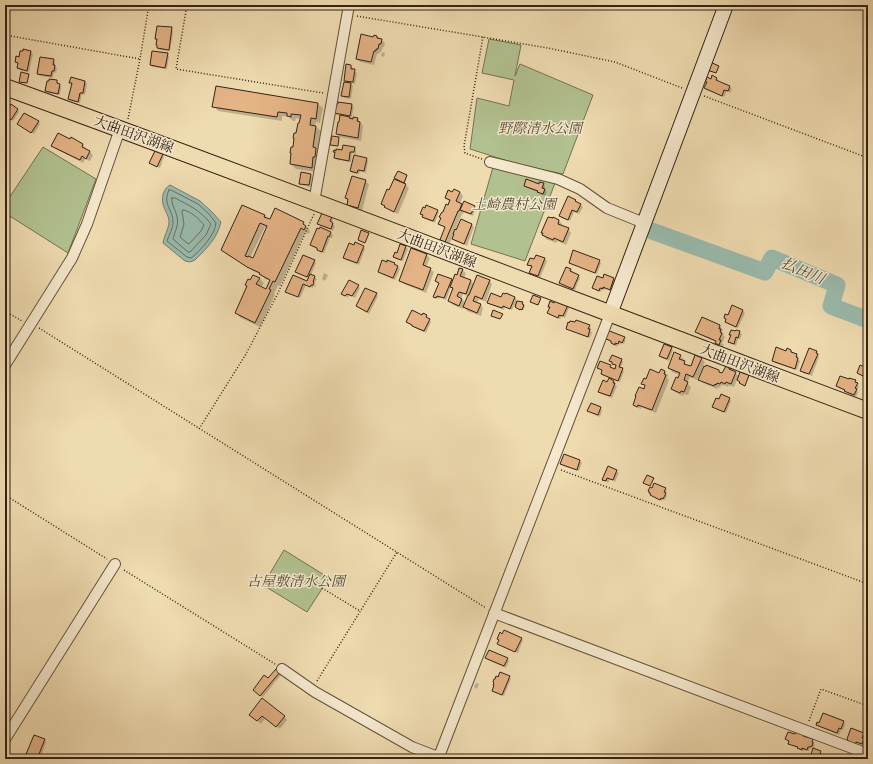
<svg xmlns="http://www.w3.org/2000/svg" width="873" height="764" font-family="Vollkorn,'Noto Serif JP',serif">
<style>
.green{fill:#b2c190;stroke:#737252}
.water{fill:#9abbae;stroke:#717e70}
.shadow{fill:#0003;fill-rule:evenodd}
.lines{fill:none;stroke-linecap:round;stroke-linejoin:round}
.shore{stroke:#676f61;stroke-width:1}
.river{stroke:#9abbae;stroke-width:17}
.building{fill:#e4b386;stroke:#342314;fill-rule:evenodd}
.street-casing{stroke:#63513b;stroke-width:12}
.secondary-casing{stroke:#342314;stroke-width:16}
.primary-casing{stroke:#342314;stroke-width:18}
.path{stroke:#342314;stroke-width:1.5;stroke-dasharray:1 2;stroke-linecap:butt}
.street{stroke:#f5e8cc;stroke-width:10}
.secondary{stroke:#f5e8cc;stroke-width:14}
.primary{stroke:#efdbb0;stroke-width:16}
.labels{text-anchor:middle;stroke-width:3;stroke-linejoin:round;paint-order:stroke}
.park-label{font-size:14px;font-style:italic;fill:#544a33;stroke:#f5e8cc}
.street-label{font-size:14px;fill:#342314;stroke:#f5e8cc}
.water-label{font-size:15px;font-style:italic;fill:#535142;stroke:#f5e8cc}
</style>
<rect width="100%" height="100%" fill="#efdbb0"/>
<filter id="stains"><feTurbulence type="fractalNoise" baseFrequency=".005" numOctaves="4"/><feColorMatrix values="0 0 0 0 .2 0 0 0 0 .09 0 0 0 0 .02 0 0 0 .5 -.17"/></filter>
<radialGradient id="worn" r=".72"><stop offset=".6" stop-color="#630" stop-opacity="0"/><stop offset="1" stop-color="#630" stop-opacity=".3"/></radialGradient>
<!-- green -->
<path class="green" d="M489 39 521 45 515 76 520 64 593 95 563 174 520 165 470 149 477 98 509 106 514 80 482 73Z
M43 147 96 179 68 253 5 213V204Z
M493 167 555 183 525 261 471 244Z
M284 550 329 578 307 612 263 585Z"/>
<!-- water -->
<path class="water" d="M170 185 200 201 212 212 221 222C217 239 206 249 195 260L190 262 185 261 163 243C164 236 169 228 169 222 169 215 164 210 163 204 161 197 164 188 170 185Z"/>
<!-- shadow -->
<path class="shadow" d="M171 28 173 31 170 51 160 50 158 48V40L156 39Z
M377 36 385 43 384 47H383L381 52 385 53 384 57 381 56 382 52H380L379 54H377L374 65 360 62 357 59 374 38Z
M31 52 33 54 29 72 20 70 18 68 19 64 16 62Z
M167 54 169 56 167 69 153 67 151 65Z
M53 60 55 62V66L57 68 56 73 54 72 53 78 40 76 38 74Z
M351 66 353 68V70L357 73 355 84 350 83 353 86 351 99 344 98 342 96 348 84 345 81Z
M72 78 85 81 87 84 85 95 82 94 80 103 71 101 69 99 73 84 71 82Z
M716 78 718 80V82L730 87 732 89 730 93 727 91 724 97 707 90 705 88 708 83 706 82Z
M57 81 61 87 60 95 48 93 46 91Z
M217 87 318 104 323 108 320 123 316 122 315 126 321 131 318 151 320 154 316 172 296 169 291 164 295 139 294 138 297 135 301 119 296 118 295 121H293L289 117 282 116V121L218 111 214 106Z
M339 103 352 105 354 107 351 120 358 119 363 126 361 141 340 137 337 134 341 116 337 115 335 113Z
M17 109 19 112 13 121 5 115Z
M38 121 40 124 34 134 21 126Z
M82 145 86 148 85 149 90 152 93 155 90 161 85 159 83 163 56 149 53 146Z
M354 148 356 150V154L352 153 351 162 337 160 335 158 343 151Z
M155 152 162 155 164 157 160 168 152 165 150 163Z
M366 159 368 161 366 173 360 171 359 174 353 173 351 171Z
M398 172 407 177 404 184 409 188 398 214 389 210 382 204 390 192 400 182 396 178Z
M310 175 312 177 311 187 302 185 300 183Z
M365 181 369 184 362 211 351 208 348 204 349 201 346 198Z
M543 184 545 186 544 189 547 192 545 196 540 194 538 192 527 188 525 186Z
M460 192 463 196 460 204 463 206H474L476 208 473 216 464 212 463 214H462L455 230 457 231 461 220 472 225 474 227 467 246 456 241 454 239 455 235 454 233 449 245 445 243 441 239 446 228 440 224 443 213 448 206 449 201 446 198 453 194Z
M568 198 575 201 583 207 579 214 574 212 570 221 562 218 560 216Z
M437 210 439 212 435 223 425 219 421 213Z
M265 215 270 221 303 223 310 231 309 234 305 232 280 286 278 285 274 294 275 295 260 327 241 318 236 313 251 282 259 278 264 283 261 288 266 290 271 281 265 279 262 275 253 271 227 254 222 249ZM265 227 268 228 253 259 250 258Z
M331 218 333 220 332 223 335 226 333 231 321 226 318 223Z
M559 221 562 224 561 226 568 229 571 233 566 245 557 241 556 243 546 239 543 235 544 234 543 233Z
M320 229 331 233 333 235 332 238H330L324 253 320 252 318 249 313 247 311 245Z
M363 246 365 249 359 265 346 260 344 258Z
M406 247 408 249 403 261 396 259 394 257Z
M426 255 430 258 426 267 430 269 434 272 426 293 404 284 400 281Z
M544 259 547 261 540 278 532 275 530 273 532 267 528 264 535 261Z
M314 261 316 263 311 275 317 279 314 284 316 286 315 287 313 286V288L306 285 300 298 289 293 287 291 293 276 307 282 309 278 299 274 296 272Z
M599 261 601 263 597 274 572 264 570 262Z
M398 267 400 269 395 280 381 274 379 272Z
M570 269 573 272 572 273 578 276 580 278 575 290 563 285 560 283Z
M462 270 466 273 464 278 471 281 474 285 489 280 492 284 486 302 479 299 477 303 480 304 483 308 481 316 467 311 464 307 463 309 453 305 449 301 454 290 451 287 446 300 440 297 439 299 434 296 440 284 436 281 451 280 453 282ZM463 294 468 296 466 303 461 299Z
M324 273 328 275 325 281 322 279Z
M605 276 614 279 616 281 612 291 606 289 605 290 602 289 601 292 595 290 593 287 603 279Z
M358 286 360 288 355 298 349 295 348 298 342 294Z
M376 294 378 296 369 314 359 308 357 306Z
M515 297 517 300 516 302 522 303V305L525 306 523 310 521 309V310L514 305 512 310 505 307 504 310 490 304 488 302 502 298Z
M549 306H567L569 308 565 318 562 316 560 319 551 315 549 313 551 308Z
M733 306 743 311 745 313 738 328 728 324 726 322Z
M423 316H426L431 322 426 333 415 328 412 325Z
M702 318 720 326 723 330 722 332 724 334 723 335 725 337 722 343 724 345 722 347 719 346 716 342 700 335 696 332Z
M589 326 591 328 590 331 592 332 590 338 569 330 567 328Z
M739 332 742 334 740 339H738L736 346 732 344 729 342 732 336 731 335Z
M605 338H624L626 340 624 344 621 343 620 345 618 344 617 347 614 345 612 343V342L607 340Z
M671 347 673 350 669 361 662 358 660 356Z
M810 349 817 352 819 354 818 356 819 357 812 376 803 373 801 370Z
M791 351 799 357 798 359 800 361 797 370 775 363 773 361 787 352Z
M680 356 684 359 683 362 691 368 702 359 705 362 697 380 690 377 687 383 691 387 688 395 684 394 683 396 675 392 672 389 679 379 680 375 672 372 669 368Z
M621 359 623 362 620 368 624 371 620 382 610 378 616 384 615 385 617 386 612 398 601 394 599 392 608 383 610 378 604 376 602 374 603 371 598 368 610 365 612 368V369L615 370 617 366 610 361Z
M729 368 740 377 748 376 749 377 745 386 741 384V382L737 380 734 387 729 385 728 387 724 385 723 386 721 385 720 388 718 387 717 389 703 383 700 380 719 371 722 374Z
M665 372 668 375 667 378 669 380 656 413 641 407V409L638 408 634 405 644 391 646 386 643 383Z
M855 381 859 386 857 390 858 392 856 397 847 393 845 391 839 388 837 386Z
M729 399 731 401 726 413 716 409 714 407Z
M600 408 602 410 600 417 591 413 589 411Z
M565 456 580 461 582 463 579 471 564 466 562 464Z
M616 471 619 473 615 482 610 479 608 483 604 479Z
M665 489 667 491 666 494 667 496 665 500 663 499 662 501 654 497 651 495Z
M521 638 523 640 518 653 501 646 499 644 500 641 498 639Z
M486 658 507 659 509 661 506 668 488 660Z
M276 670 281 675 263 697 256 692 268 680Z
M509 677 511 679 504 696 495 692 493 690Z
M476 683 479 684 477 689 474 687Z
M251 715 284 716 287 720 280 729 265 718 261 724Z
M843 722 845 724 843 730H841L839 735 820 727 817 725Z
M852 729 864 734 866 736 864 740 866 742 864 746 858 743 857 746 851 743 849 741Z
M803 735 814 742V744L815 745 813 749 810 748 809 751 804 750V751L800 750 798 748 791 745 789 743 790 742 786 739Z
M44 740 46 742 40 759H25Z
M820 752 823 754 821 759H811Z"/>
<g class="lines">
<!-- shore -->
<path class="shore" d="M169 190H171L198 204 209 214 216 223C215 235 200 251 191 258L187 257 167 241C169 235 173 228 173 222 173 209 162 205 169 190Z
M172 198H175C190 206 200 210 211 224L206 235 190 252H188L173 239C175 231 179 225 177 217 176 210 171 205 172 198Z
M183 210C191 211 199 219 204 225L201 231 189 244 187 243 180 237 184 224 182 212Z"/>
<!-- river -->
<path class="river" d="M652 231 765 272 772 258 837 285 831 306 868 320"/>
</g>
<!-- building -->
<path class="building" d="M157 26 172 27 169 50 157 48V45H156L157 39H155Z
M361 34 373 37 374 35 377 36V38L382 39 381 44H379L378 49H376V51H374L371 62 356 59Z
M23 49 31 51 27 71 17 68 18 63 15 62 16 56 19 57 20 51H23Z
M152 51 168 53 165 68 150 65Z
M40 57 54 59 53 65H55L54 71H52L51 76 37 74Z
M710 62 719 66 716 73 707 70Z
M346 64 351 65V69H355L353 82 344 81Z
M21 72 29 74 27 83 19 82Z
M712 75 717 78 716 80 730 86 728 91 724 90 722 96 704 88 707 82H705L707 77 711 79Z
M71 77 85 81 83 93H80L78 102 68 99 72 83H69Z
M49 79 57 80V83L60 84 58 94 45 91 47 81H49Z
M344 82 351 83 349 97 341 96Z
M216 86 318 103 316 119 311 118 310 125 316 126 313 147 316 148 315 157H313L312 168 290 164 291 153H290L291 147H293L294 138H293L294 133H296L298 123H299L301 115 291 114V117L287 116V113L278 112 277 117 212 107Z
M338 102 352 104 350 116 334 113 336 104H338Z
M11 104 18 109 11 120 5 116V113Z
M24 113 39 121 31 133 17 124Z
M340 115 350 117 349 118 353 119V117L358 118 357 121 360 122 358 138 336 134 338 122H339Z
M58 133 70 139 71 137 83 144 82 147 90 151 86 159 82 156 80 160 51 146Z
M332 136 339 137 338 146 330 145Z
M343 145 355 147 354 152H350L349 161 334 158 335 152H333L334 150 336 151V149L342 150Z
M155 151 163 154 157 167 149 163Z
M354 155 367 158 364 171 358 170 357 173 350 171Z
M398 171 407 175 404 183 394 178Z
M301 172 311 174 309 185 299 184Z
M352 176 366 180 358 208 347 205 348 199 345 198Z
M394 179 406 184 394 212 384 207 385 206 381 204 387 189 389 190Z
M526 179 539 184V182L544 183 542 188 545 189 543 194 537 192 538 191 524 186Z
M454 189 460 192 456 201 462 204 459 211H458L445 242 440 240 445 227 438 224 441 218 439 217 442 212H443L446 204 448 205 450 200 445 198 448 190 452 192Z
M568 196 576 200 575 201 581 204 577 212 572 210 568 220 559 216Z
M464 201 475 206 471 214 460 210Z
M242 205 265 215 264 217 270 219 275 208 304 222 303 224 306 226 304 230 301 228 275 282 273 281 269 289 271 290 255 323 235 313 247 286 245 285 248 279 250 280 253 275 260 278 256 284 266 289 270 280 259 274 260 273 247 267 221 250ZM260 223 267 226 253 258 248 256V257L245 256Z
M426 205 438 210 433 221 422 217 423 215 420 214 423 207 425 208Z
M322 213 332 217 330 221 333 223 331 229 317 224Z
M548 217 553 218V217L559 220 558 224 569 228 563 242 554 238 553 240 542 235 543 233H541Z
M461 219 472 224 464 244 452 239 454 234H453L455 229 456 230Z
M320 227 331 232 329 237 328 236 322 252 317 250V248L310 245 317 228 319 229Z
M361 230 369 233 365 243 358 240Z
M355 242 364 246 357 263 343 258 349 243 354 245Z
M400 244 406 246 401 260 393 257 395 252 397 253Z
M411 248 427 254 423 265 431 268 423 290 399 281Z
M573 250 600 260 595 273 569 263Z
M303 255 315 260 307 277 295 272Z
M536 255 545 258 538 276 529 273 532 266 527 265 530 258 534 259Z
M382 260 387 262V260L395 263 394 264 398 266 393 278 378 272Z
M566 267 571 269 570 271 579 275 573 289 559 283Z
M459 268 463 269 460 276 471 280 466 294 459 292 457 296 462 299 459 306 448 301 453 288 450 287 455 274 457 275Z
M310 274 315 276 313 282 314 283 313 285H311L310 287 303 284 298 297 285 292 293 275 307 281Z
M438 274 452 279 444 298 437 296 436 298 433 297 439 283 435 281Z
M604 274 614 278 610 290 603 287V289L600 288 599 291 592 288 597 276 603 278Z
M477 275 490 280 482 299 475 296 473 301 481 304 477 313 463 307 468 295H469Z
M349 280 359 285 352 296 347 294 345 296 341 294Z
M365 288 377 293 367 312 356 306Z
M491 293 501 297 503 293 505 294 506 293 515 297 510 309 503 306 502 308 487 303Z
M533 295 541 298 538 305 530 302Z
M555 300 568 305 563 316 559 315 558 318 547 313 550 307H548L550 301 554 303Z
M517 301 523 302 522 304 524 305 522 310 520 309V310L515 307Z
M732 305 743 310 736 327 725 322 726 319 724 318 725 314 728 315Z
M412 310 422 315 423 313 427 315 426 317 430 319 424 331 412 326V325L406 322Z
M493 310 503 314 500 319 491 316Z
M702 317 720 325 719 329H721L720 332 722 333 719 340H721L719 345 715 343 716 341 695 332Z
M576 320 590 325 588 329H590L588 337 566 329 568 322 569 323 570 321 575 322Z
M607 330 625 337 622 343 619 341 618 344 615 343V345L611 343V341L604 338Z
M731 330 735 331 736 330 740 331 738 338 736 337 734 344 728 342 731 335H729Z
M664 344 672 347 667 359 659 356Z
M776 347 786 351 787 348 791 350V352L797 354 796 357 798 358 795 369 772 361Z
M809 348 817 351 816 353 818 354 809 374 800 371Z
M674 352 681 355 679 359 685 361 684 364 691 366 695 355 702 358 693 377 686 374 684 380 688 382 684 392 681 391 680 393 671 389 676 377 678 378 680 373 668 368Z
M612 355 622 359 619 367 623 368 618 381 601 374 602 370 597 368 600 361 611 365 610 367 615 369 616 365 612 364V362L609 361Z
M706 365 719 370V372L722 373 726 366 729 367V369L736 372 731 384 726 382 725 384 721 382 720 384 717 383 716 385 715 384 714 386 698 380 704 366 705 367Z
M860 365 867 368 863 376 857 373Z
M650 369 659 373 661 369 665 371 664 374 666 375 652 410 638 405 637 407 633 405 636 396H635L639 387 644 389 645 385 641 384 644 378 646 379Z
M740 372 749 375 745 386 739 383 740 382 737 380Z
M840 376 849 379V378L856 380 855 382 858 383 855 388 857 389 854 395 844 391 845 390 836 386Z
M609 378 614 381 613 383H615L610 396 598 392 603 380 607 382Z
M721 394 730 398 724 412 712 407 716 398 719 399Z
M591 403 601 407 598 415 587 411Z
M564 454 580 460 577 470 560 464Z
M608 466 617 470 613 480 607 478 606 481 602 480Z
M647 475 654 478 650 486 643 483Z
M654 483 666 488 664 492 666 493 663 499 661 498 660 500 650 495 651 494 649 493V491H648L650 487 652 488Z
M504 630 522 638 515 652 497 644 499 640 497 639 500 632 502 634Z
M489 650 508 658 504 666 485 658Z
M276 669 280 672 260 696 253 690 264 675 268 678Z
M500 672 510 676 502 695 492 691 494 685H493L494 683 493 682 494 679H495L496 676 498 677Z
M262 698 285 716 276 727 262 716 257 721 249 715Z
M823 713 844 721 841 729 839 728 837 733 816 725 817 722 819 723Z
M851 728 864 733 862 738 864 739 862 744 856 742 855 744 848 741V740L847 739Z
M788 732 795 734 796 732 804 734 803 736 813 739 812 742H813L812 746H811L810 747H808L807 750 802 748V750L797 748 798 747 788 744 789 741 785 739Z
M34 735 45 739 37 759H24Z
M813 748 821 751 818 759H799L801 755 804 756 805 755 808 756V757L810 758Z"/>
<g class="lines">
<!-- street casing -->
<g class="street-casing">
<path id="street" d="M490 162 558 179 580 189 607 208 644 223
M314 202 349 5
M5 365 72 258 87 224 120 129
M494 613 868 754
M282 669 315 692 412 747 438 757
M5 739 115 564
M438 759 610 314"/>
</g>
<!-- secondary casing -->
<g class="secondary-casing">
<path id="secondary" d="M610 314 726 5"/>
</g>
<!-- primary casing -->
<g class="primary-casing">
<path id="primary" d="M5 87C294 192 580 303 868 411"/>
</g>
<!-- path -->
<path class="path" d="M187 5 176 69 323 93
M357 16 548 48 615 62 682 88
M5 35 140 59
M704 96 868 158
M128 119 140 59 149 5
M482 159 465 153 464 146 483 37
M5 311 22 321
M39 328 486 608
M199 429 246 354 278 293 314 214
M561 470 868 584
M5 495 107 559
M124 570 275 664
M322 588 360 611
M317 681 397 552
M809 721 821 689 868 706"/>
<!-- street -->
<use href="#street" class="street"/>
<!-- secondary -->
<use href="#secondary" class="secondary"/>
<!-- primary -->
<use href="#primary" class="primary"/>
</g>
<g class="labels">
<!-- park labels -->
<g class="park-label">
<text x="540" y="133">野際清水公園</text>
<text x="514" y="209">土崎農村公園</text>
<text x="296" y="586">古屋敷清水公園</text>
</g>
<!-- street labels -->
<g class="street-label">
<text transform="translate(134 134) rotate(20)" y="5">大曲田沢湖線</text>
<text transform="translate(437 248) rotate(21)" y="5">大曲田沢湖線</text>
<text transform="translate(740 363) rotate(21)" y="5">大曲田沢湖線</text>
</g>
<!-- water labels -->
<g class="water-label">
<text transform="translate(803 271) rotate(23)" y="5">払田川</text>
</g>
</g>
<!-- margin -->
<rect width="873" height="764" fill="none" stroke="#efdbb0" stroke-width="20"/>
<rect x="6" y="6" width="861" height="752" fill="none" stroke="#342314" stroke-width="2"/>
<rect x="10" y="10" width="853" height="744" fill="none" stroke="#342314"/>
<rect width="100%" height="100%" filter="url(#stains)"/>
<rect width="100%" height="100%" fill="url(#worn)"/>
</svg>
